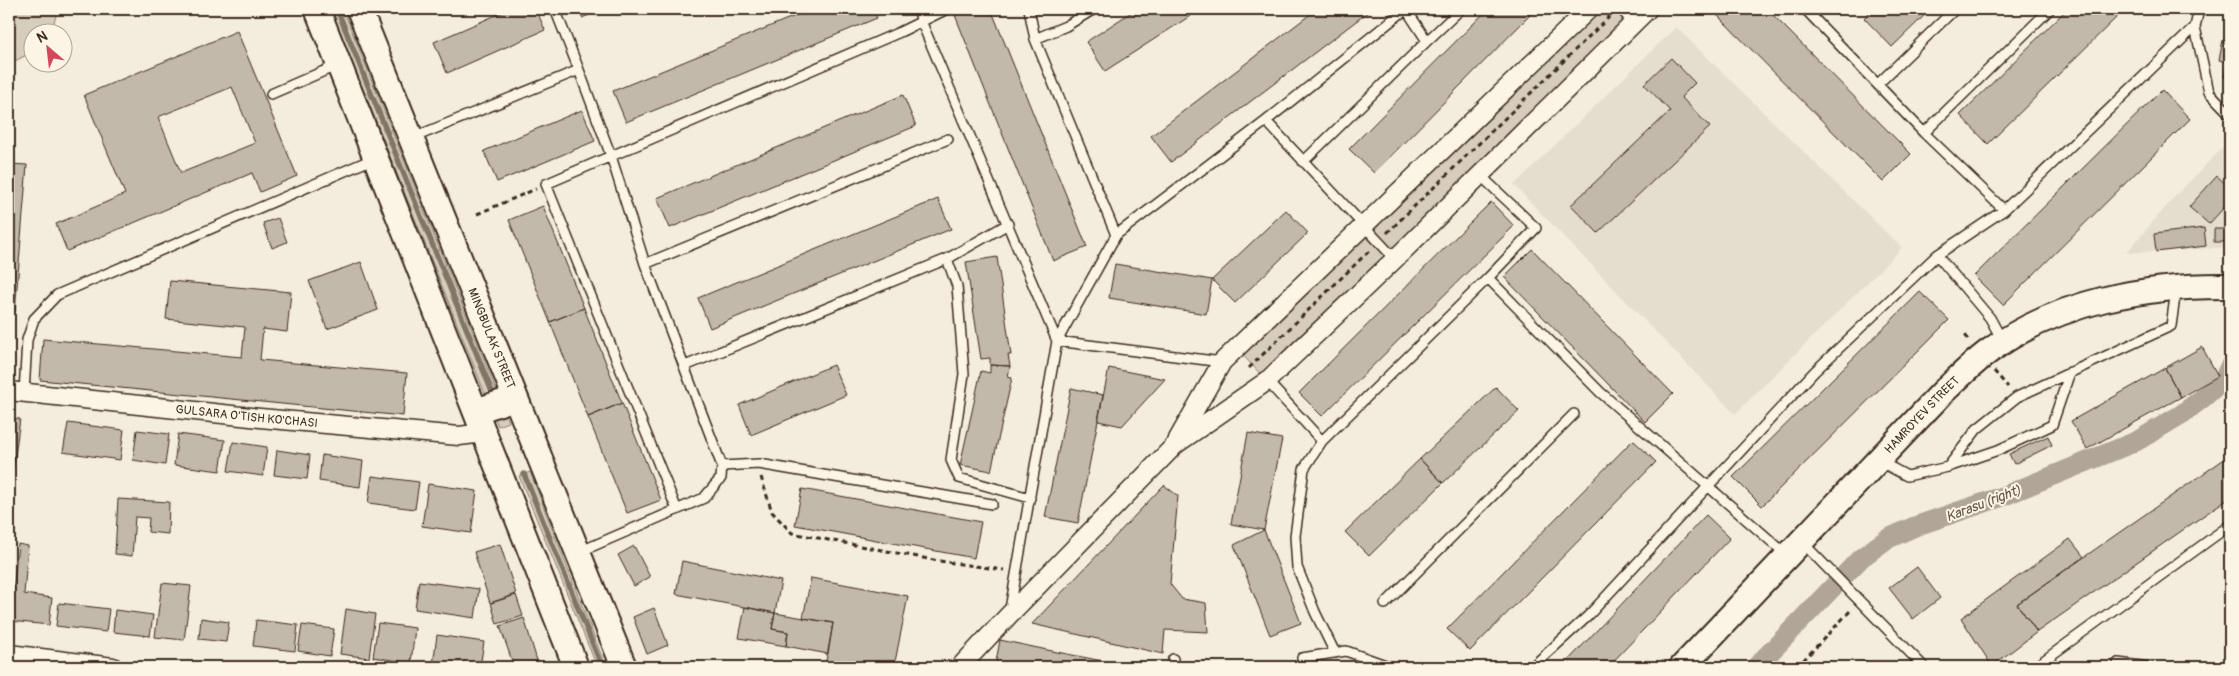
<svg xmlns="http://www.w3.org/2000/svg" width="2239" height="676" font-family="Pangolin,sans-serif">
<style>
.built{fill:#e5ddce}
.green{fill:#d6cdbd;stroke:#887c6e}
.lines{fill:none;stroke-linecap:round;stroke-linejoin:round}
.stream{stroke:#817466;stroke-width:5.5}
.canal{stroke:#b0a596;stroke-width:20}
.building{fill:#c3b9aa;stroke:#3b2a1e;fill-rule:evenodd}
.service-casing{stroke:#3b2a1e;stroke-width:12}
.minor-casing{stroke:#3b2a1e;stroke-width:21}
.secondary-casing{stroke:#3b2a1e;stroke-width:28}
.path{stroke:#3b2a1e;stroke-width:3;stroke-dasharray:5 4;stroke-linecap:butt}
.service{stroke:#fcf5e5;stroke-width:9}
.minor{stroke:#fcf5e5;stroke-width:18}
.secondary{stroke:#fcf5e5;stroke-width:24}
.labels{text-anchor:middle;stroke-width:4;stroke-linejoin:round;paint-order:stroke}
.street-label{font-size:12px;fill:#3b2a1e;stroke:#fcf5e5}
.water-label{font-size:14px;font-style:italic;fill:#645548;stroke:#fcf5e5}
</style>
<rect width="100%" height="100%" fill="#f4eddd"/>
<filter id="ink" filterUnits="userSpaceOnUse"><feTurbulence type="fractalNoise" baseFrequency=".02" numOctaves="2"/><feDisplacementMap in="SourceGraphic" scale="10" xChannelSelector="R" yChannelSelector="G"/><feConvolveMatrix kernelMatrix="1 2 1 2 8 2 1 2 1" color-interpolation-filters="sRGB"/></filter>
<g filter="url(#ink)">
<!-- built -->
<path class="built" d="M1676 27 1902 248 1735 414 1514 185Z
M2230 140V247L2126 253 2177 194Z"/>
<!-- green -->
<path class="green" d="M9 9H58L51 32H32V52L17 60 9 61Z
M331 9H343L509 422 498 426Z
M1589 9H1648L1267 381 1236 348Z
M530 472 606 667H597L519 476Z"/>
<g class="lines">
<!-- stream -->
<path class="stream" d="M337 9 495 399
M524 474 602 667"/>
<!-- canal -->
<path class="canal" d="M1756 667 1861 558 1887 539 1916 526 2001 497 2137 441 2182 414 2204 397 2223 380 2230 366"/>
</g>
<!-- building -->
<path class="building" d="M510 9H536L545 30 447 73 434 42Z
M578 9H603L582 18Z
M812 9H873L877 18 626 122 613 91Z
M970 9H991L1087 247 1053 261 955 15Z
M1136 9H1201L1105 71 1086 42Z
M1317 9H1372L1171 162 1151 136Z
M1488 9H1536L1374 173 1349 149Z
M1711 9H1767L1911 154 1883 182Z
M1873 9H1931L1892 47 1864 18Z
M2067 9H2125L1988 144 1960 115Z
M237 31 297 176 260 192 252 173 67 251 56 224 125 194 84 95ZM232 87 255 143 181 173 158 117Z
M2223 40 2230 41V78L2224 77 2227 62 2219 60Z
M1671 58 1695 83 1681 97 1710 127 1598 233 1571 205 1670 111 1644 84Z
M2162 90 2190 119 2003 305 1974 276Z
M903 95 916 126 670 228 657 198Z
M582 110 595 141 497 182 484 151Z
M9 164 27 165 15 312H9Z
M2217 176 2230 188V201L2209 224 2189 207Z
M938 199 951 229 710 328 698 298Z
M1491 202 1514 226 1322 416 1299 393Z
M543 206 584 308 550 322 509 220Z
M1286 210 1308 233 1235 303 1212 280Z
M278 218 287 242 272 248 263 223Z
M2204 228 2206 246 2156 252 2154 234Z
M2214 229H2230V242H2214Z
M1532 249 1673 394 1645 422 1504 277Z
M997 257 1011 355H1008L1010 366 990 365V358L981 359 966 262Z
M361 262 378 310 327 329 309 281Z
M1115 264 1212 280 1206 314 1109 298Z
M170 281 291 292 287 332 263 329 260 360 407 373 403 416 40 380 43 339 242 357 245 327 166 319Z
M1920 292 1949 320 1762 506 1733 477Z
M584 308 622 403 588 417 550 322Z
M2202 347 2218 376 2181 397 2165 368Z
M833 365 846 395 751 435 739 405Z
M990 365 1010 366 1008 377 1012 378 991 471 960 465 981 371 990 373Z
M1109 368 1165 379 1122 426 1098 421Z
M2165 368 2181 397 2087 449 2071 421Z
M1496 387 1519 411 1443 483 1420 459Z
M1071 388 1103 395 1078 523 1045 517Z
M622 403 661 500 627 513 588 417Z
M9 418 20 419 13 471H9Z
M68 423 124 430 120 460 63 452Z
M137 430 169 434 165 465 133 460Z
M1248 433 1282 439 1264 530 1231 524Z
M178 434 225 440 220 471 174 465Z
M2048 436 2052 445 2014 464 2009 454Z
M1633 440 1656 462 1470 651 1447 629Z
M233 442 267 447 263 476 228 471Z
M277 450 310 455 307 479 274 475Z
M322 455 363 461 360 487 319 481Z
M2230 455V497L2037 632 2017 604Z
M1420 459 1443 483 1369 556 1345 532Z
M372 476 419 482 415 509 368 503Z
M428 484 477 491 471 533 422 526Z
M1164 485 1178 496 1170 584 1182 599 1206 603 1208 632 1165 630 1163 654 1032 624Z
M802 489 981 522 974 558 795 525Z
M118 499 169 502 168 534 148 532 149 518 135 517 132 556 115 554Z
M1706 515 1730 538 1608 667H1562Z
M1264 530 1301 623 1270 635 1234 545Z
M2070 539 2084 557 2017 604 2037 632 1992 666 1961 618Z
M18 544 28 546 24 594 52 598 49 625 10 621Z
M500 544 516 594 490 603 474 552Z
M634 546 650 577 634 586 618 555Z
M682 561 781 581 775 613 676 594Z
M1917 567 1940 598 1913 619 1889 588Z
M811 578 908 596 894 667H825L833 623 803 618Z
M419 581 479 589 475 618 415 609Z
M162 583 191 586 184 640 155 637Z
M516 595 523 616 497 624 491 603Z
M59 603 109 609 106 632 56 626Z
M745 607 775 613 772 629 788 632 786 646 739 638Z
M654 608 668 645 647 654 633 617Z
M346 609 375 614 369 658 340 654Z
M115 610 153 615 150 636 113 632Z
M775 613 833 623 828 654 786 646 788 632 772 629Z
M201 618 229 622 226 642 199 639Z
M524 618 539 667H514L500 626Z
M256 620 298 625 295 651 253 646Z
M378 623 415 628 411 663 373 657Z
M302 625 334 629 330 656 298 651Z
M437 635 484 642 480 667 433 665Z
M1000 640 1052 651 1133 667H995Z
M1867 661 1869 667H1843Z"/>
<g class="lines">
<!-- service casing -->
<g class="service-casing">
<path id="service" d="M555 9 579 70
M919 9 921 21 1057 341 1222 362
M1029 9 1035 39 1116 235
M1406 9 1427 41 1461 9
M1621 9 1633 23
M1805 9 1924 133 2004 210 1937 255 1990 318 2002 340
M2199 9 2195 27 2209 92 2230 114
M1035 39 1066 26 1094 9
M1878 84 1955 9
M271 94 338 65
M1266 121 1406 9
M1924 133 2050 9
M412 138 579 70 611 156 645 264 722 466 721 478 704 498 579 552
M1303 162 1427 41
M2004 210 2195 27
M1008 224 947 259 957 286 964 374 951 460 959 478 1030 498
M645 264 948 139
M1488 278 1600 392 1787 555
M685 366 947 259
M1267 381 1322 441
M24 393 27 340 34 319 57 295 375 158
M1879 461 1907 476 1948 467 1998 450 2052 425 2070 372
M722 466 759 464 992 504
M1948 467 1977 429 2017 397 2171 326 2176 290
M677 510 546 184 900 32 947 9
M1802 542 1924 667
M1385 604 1574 414
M1010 609 1057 341 1116 235 1266 121 1395 259
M1335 653 1315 612 1297 567 1295 536 1304 469 1322 441 1488 278 1536 228 1480 175
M1302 658 1346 651 1391 667
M2118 663 2149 667
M1172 667 1173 659
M1532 667 1588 616 1814 372 1937 255
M2035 667 2230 525"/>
</g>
<!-- minor casing -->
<g class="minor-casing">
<g id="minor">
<path id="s1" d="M9 391 260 418 459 436 484 433"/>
<path d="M1178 439 1222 362 1589 9"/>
<path d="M9 654 113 667"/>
<path d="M960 667 1009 615 1176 444 1267 381 1395 259 1648 9"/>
</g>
</g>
<!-- secondary casing -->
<g class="secondary-casing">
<g id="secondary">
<path d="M317 9 576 667"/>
<path id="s2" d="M359 9 624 667"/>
<path d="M476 411 515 398"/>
<path id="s3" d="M1682 667 1943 392C1958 378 1972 364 1988 352 2057 301 2147 285 2230 286"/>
</g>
</g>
<!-- path -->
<path class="path" d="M477 214 536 189
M1387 233 1610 16
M1965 335 1970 341
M1249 368 1370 250
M1994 371 2008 387
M761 477 772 512 792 533 939 561 1004 570
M1797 667 1851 610"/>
<!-- service -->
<use href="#service" class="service"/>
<!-- minor -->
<use href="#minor" class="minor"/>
<!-- secondary -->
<use href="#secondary" class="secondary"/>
</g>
</g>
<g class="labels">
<!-- street labels -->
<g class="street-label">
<text dy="4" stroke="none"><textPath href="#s2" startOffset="355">MINGBULAK STREET</textPath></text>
<text dy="4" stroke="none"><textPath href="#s1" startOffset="239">GULSARA O'TISH KO'CHASI</textPath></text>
<text dy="4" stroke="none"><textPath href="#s3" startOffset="348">HAMROYEV STREET</textPath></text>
</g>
<!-- water labels -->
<g class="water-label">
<text transform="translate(1983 503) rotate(-21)" y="5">Karasu (right)</text>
</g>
</g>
<!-- margin -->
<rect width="2239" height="676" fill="none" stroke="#fcf5e5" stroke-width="30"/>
<rect x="15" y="15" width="2209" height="646" fill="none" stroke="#3b2a1e" stroke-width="2" filter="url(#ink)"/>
<!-- north arrow -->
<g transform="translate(48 48) rotate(332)"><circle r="24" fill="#fcf5e5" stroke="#afa495"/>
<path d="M0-4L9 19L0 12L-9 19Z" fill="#d1495b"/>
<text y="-8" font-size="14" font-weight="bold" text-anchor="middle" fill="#3b2a1e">N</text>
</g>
</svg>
